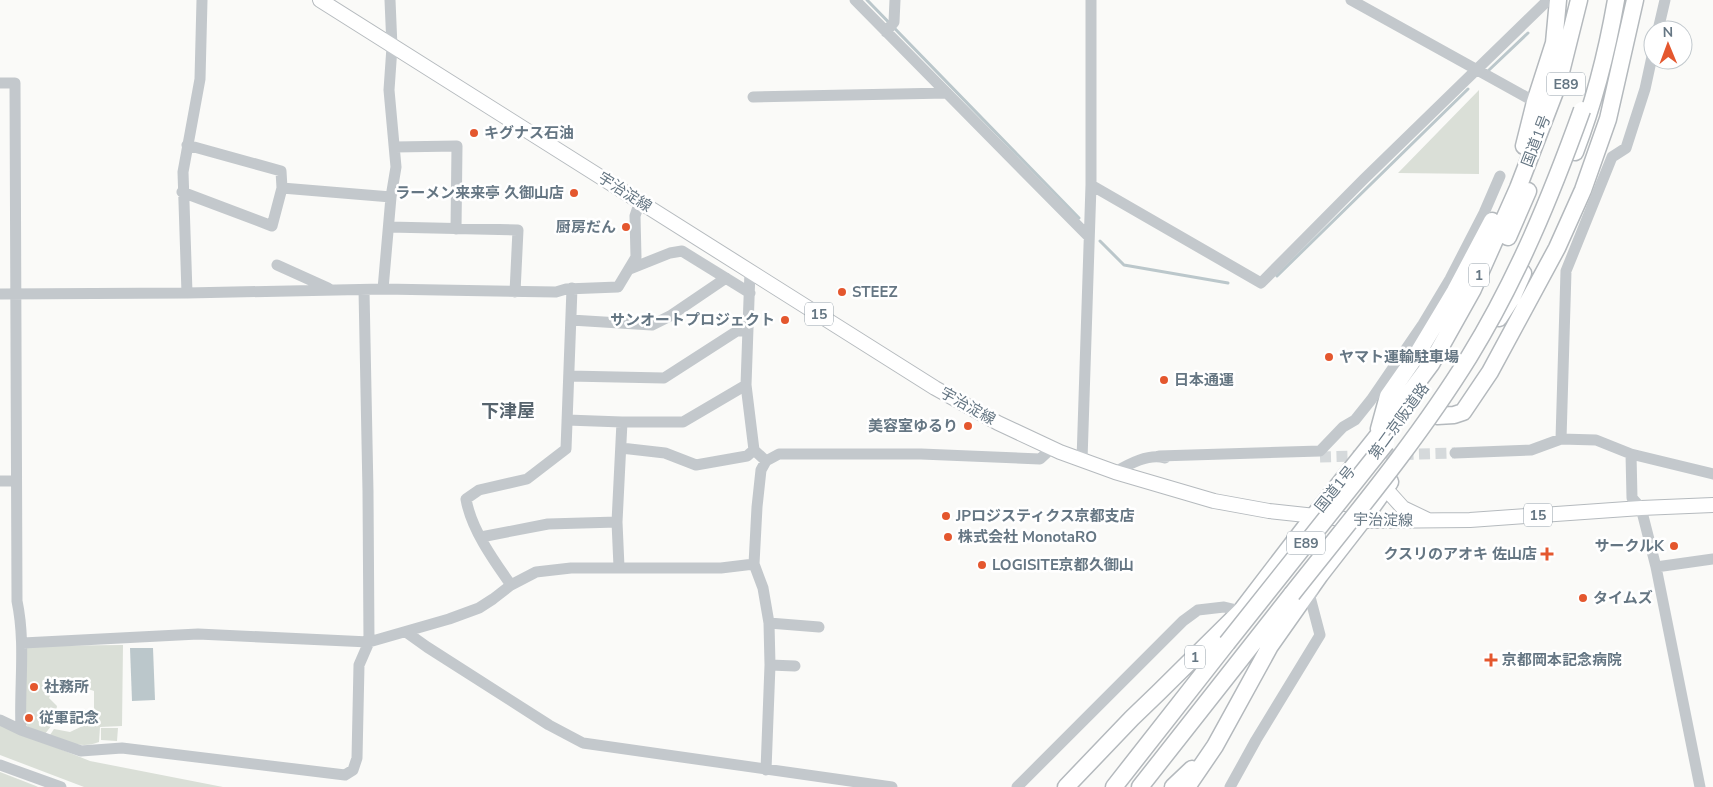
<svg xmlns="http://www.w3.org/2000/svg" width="1713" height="787" font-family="'Nunito Sans','Noto Sans JP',sans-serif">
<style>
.green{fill:#dadfd7}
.water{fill:#bbc7cb}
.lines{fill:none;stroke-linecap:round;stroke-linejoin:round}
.stream{stroke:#bbc7cb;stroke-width:3}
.minor-tunnel{stroke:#d5d9db;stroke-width:11;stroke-dasharray:11 5.5;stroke-linecap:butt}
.major-casing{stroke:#b5babe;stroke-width:16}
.highway-casing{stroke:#b4b9bd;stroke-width:19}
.minor{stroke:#c3c8cc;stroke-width:11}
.major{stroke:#fff;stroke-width:14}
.highway{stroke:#fff;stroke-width:16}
.highway-bridge-casing{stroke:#b4b9bd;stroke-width:19;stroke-linecap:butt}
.highway-bridge{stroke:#fff;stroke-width:16}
.poi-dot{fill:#e4572e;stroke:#fff;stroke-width:2}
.labels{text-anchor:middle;stroke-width:5;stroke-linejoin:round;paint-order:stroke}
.shield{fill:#fff;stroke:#939fa8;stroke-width:1}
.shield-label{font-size:14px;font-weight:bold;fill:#657683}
.poi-label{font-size:15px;font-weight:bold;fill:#657683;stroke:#fff;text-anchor:start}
.street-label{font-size:15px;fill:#657683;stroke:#fff}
.quarter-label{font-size:18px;font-weight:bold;fill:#57646e;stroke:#fff}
</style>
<rect width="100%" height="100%" fill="#fafaf8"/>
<!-- green -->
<path class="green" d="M1479 90V174L1398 173Z
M123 645 122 726 100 727 99 742C82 749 66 742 50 735L54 729 70 732 91 722 94 714V691L85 688H53L49 698 57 706 54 722 45 734 28 727 23 721 26 646Z
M0 725 90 761 223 787H84L0 755Z
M101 728H118L117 741 101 740Z
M0 772 36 786 38 787H0Z"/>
<!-- water -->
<path class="water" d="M130 648H153L155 700 132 701Z"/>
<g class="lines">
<!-- stream -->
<path class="stream" d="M867 0 1079 218
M1489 70 1528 33
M1100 241 1124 265 1228 283
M1277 276 1468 89"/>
<!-- minor-tunnel -->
<path class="minor-tunnel" d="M1320 457 1455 453"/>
<!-- major casing -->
<g class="major-casing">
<path id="major" d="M320 0 935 388 998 423 1060 452 1115 472 1214 501 1269 511 1362 521 1470 520 1641 508 1713 505
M1385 488 1403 508 1426 519"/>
</g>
<!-- highway casing -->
<g class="highway-casing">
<path id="highway" d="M1524 146 1535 102 1554 43 1558 0
M1575 152C1594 103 1607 52 1616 0
M1508 237 1528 191
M1499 318 1512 298 1523 273
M1437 416 1454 415 1463 412 1490 372 1557 248 1583 190 1608 119 1635 0
M1379 429 1388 396 1416 356 1455 291 1492 221
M1066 787 1132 718 1158 693 1241 611 1313 517 1376 438 1431 364 1473 289 1518 188 1558 84 1579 0
M1114 787 1227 643
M1140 787 1292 594
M1173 787 1192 769
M1187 787 1215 746 1270 646 1320 575 1362 521 1390 482"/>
</g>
<!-- minor -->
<path class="minor" d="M855 0 1089 237
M1351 0 1535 102
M1658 30 1665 0
M886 32 894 22 895 0
M0 83H15L17 601C26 644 19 686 21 730
M753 97 947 93
M187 145 281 171 282 188 391 197
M395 147 457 146 456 229
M1091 185 1261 283 1364 179 1545 3
M182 192 272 226 282 188
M389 227 518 230 515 292
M277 265 328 288
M630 269 670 253 682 251 750 293
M750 271 746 385 754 450 766 461
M383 289 391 197 396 167 389 90 392 47 390 0
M187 293 183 172 200 79 202 0
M0 294 187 293 383 289 556 292 566 289 618 287 636 257 635 216 640 201
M571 320 652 325 670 316 726 278
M569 376 664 378 737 331H748
M567 420 622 422 617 522 619 567
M622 422H683L746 385
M1561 439 1566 271 1612 157 1626 148 1645 89 1653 52
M621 448 665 453 696 465 747 456 754 450
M1455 453 1531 450 1561 439 1596 440 1631 454 1713 474
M1631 454 1632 498 1641 508 1656 567 1700 787
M1159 456 1320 451 1343 427 1355 420 1371 400 1423 324 1450 279 1484 213 1500 176
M1082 460 1091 185V0
M1115 472C1129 464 1149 453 1165 458
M0 481H16
M481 537 548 524 617 522
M1656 567 1713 559
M511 585C494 561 471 529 466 499L479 490 527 479 566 449 572 288
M769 623 819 627
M406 632 427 647 549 725 583 743 892 787
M23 643 198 634 369 642 449 619 479 608 493 599 511 585 536 572 571 568H721L754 564
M770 665 795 666
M0 720 21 730 81 751 122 748 345 775 353 770 357 758 359 665 369 642 368 492 364 290
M0 765 61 787
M766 770 770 665 769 623 763 588 754 564 757 507 761 470 766 461 779 454H921L1040 459 1052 448
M1017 787 1183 621 1198 610 1224 607 1241 611
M1230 787 1256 740 1320 635 1310 597 1314 588"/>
<!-- major -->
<use href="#major" class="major"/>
<!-- highway -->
<use href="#highway" class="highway"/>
<!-- highway-bridge casing -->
<g class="highway-bridge-casing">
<path id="highway-bridge" d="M1292 594C1353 517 1417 441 1469 357 1517 279 1551 196 1582 110
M1227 643 1386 443"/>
</g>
<!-- highway-bridge -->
<use href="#highway-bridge" class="highway-bridge"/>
</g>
<!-- markers -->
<g class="poi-dot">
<circle cx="474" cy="133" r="5"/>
<circle cx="574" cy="193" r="5"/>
<circle cx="626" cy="227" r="5"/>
<circle cx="842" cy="292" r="5"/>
<circle cx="785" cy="320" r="5"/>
<circle cx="1329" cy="357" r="5"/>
<circle cx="1164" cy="380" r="5"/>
<circle cx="968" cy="426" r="5"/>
<circle cx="946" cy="516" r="5"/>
<circle cx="948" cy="537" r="5"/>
<circle cx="1674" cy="546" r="5"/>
<path d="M1544.5 546.5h5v5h5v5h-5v5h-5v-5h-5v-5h5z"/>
<circle cx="982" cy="565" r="5"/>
<circle cx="1583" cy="598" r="5"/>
<path d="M1488.5 652.5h5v5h5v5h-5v5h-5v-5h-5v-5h5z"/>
<circle cx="34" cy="687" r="5"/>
<circle cx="29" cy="718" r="5"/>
</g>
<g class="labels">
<!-- shield labels -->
<g class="shield">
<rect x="1547" y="72.5" width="38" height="23" rx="4"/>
<rect x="1469" y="263.5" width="20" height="23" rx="4"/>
<rect x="805" y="302.5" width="28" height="23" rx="4"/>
<rect x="1524" y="503.5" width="28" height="23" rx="4"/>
<rect x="1287" y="531.5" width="38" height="23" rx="4"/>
<rect x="1185" y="645.5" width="20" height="23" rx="4"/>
</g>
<g class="shield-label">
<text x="1566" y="89">E89</text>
<text x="1479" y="280">1</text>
<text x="819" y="319">15</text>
<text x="1538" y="520">15</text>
<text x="1306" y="548">E89</text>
<text x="1195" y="662">1</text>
</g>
<!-- poi labels -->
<g class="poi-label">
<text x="484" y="138">キグナス石油</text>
<text x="564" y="198" text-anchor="end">ラーメン来来亭 久御山店</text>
<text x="616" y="232" text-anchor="end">厨房だん</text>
<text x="852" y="297">STEEZ</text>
<text x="775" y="325" text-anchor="end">サンオートプロジェクト</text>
<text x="1339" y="362">ヤマト運輸駐車場</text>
<text x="1174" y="385">日本通運</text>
<text x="958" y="431" text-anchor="end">美容室ゆるり</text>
<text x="956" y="521">JPロジスティクス京都支店</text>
<text x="958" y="542">株式会社 MonotaRO</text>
<text x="1664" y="551" text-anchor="end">サークルK</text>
<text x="1537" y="559" text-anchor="end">クスリのアオキ 佐山店</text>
<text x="992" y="570">LOGISITE京都久御山</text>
<text x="1593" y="603">タイムズ</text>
<text x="1502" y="665">京都岡本記念病院</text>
<text x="44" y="692">社務所</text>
<text x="39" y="723">従軍記念</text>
</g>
<!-- street labels -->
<g class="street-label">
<text transform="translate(1536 141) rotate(-69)" y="5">国道1号</text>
<text transform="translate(625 192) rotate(32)" y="5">宇治淀線</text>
<text transform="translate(968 406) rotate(29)" y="5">宇治淀線</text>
<text transform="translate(1399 421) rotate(-54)" y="5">第二京阪道路</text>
<text transform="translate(1335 489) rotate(-51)" y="5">国道1号</text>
<text transform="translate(1383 520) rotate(1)" y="5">宇治淀線</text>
</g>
<!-- quarter labels -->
<g class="quarter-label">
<text x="508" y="417">下津屋</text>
</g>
</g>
<!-- north arrow -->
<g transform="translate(1668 45) rotate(359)"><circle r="24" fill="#ffffff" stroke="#c1c8cd"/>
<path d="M0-4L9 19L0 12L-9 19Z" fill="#e4572e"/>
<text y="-8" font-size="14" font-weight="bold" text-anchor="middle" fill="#657683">N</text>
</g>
</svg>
